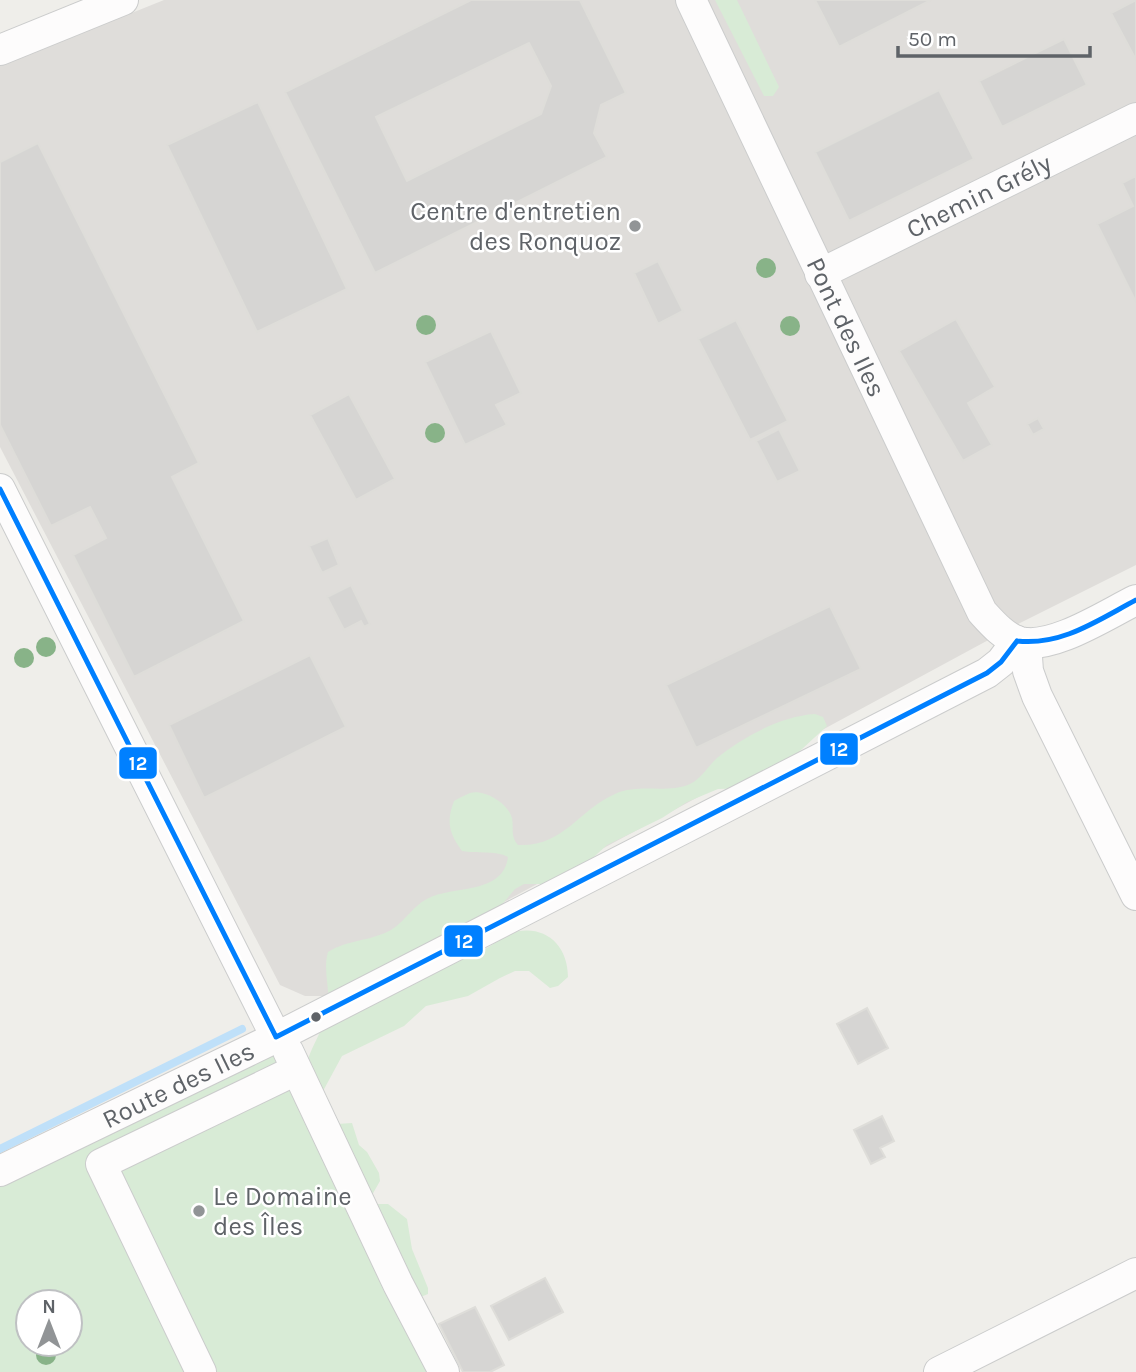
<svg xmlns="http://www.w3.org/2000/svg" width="1136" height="1372" font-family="Karla,sans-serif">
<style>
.industrial{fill:#dfddda}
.green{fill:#d8ebd6;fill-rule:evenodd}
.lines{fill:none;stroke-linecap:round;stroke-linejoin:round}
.stream{stroke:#bfe0f9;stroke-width:8}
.building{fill:#d6d5d3;stroke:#deddd9;stroke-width:2;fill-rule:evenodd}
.minor-casing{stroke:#cbcccc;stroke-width:32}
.minor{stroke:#fdfcfc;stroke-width:30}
.bus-1-casing{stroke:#fff;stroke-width:10}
.bus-1{stroke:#0080ff;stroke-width:5}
.tree{fill:#88b388}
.poi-dot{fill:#919496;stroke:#fff;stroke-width:2.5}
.bus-dot{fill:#5f6368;stroke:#fff;stroke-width:2.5}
.labels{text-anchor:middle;stroke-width:5;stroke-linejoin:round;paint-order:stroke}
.street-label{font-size:26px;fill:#5f6368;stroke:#fff}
.poi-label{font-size:26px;fill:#5f6368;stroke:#fff;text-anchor:end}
.line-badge{stroke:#fff;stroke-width:2.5}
.badge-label{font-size:19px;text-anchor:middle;font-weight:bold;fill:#fff}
</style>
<rect width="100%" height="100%" fill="#efeeea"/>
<!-- industrial -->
<path class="industrial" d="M164 0H1136V565L1020 623 330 996H305L280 985 0 447V66Z"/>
<!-- green -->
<path class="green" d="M715 0H737L779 87 773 96H764Z
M815 714 823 717 827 726 775 774 752 788 718 789 687 802 662 818 607 845 574 875 554 884H524L515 889 488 921 480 946 485 949C494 945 499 937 508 934 541 922 568 942 568 977L558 986 550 988 529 971H515L500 978 468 996 426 1006 404 1026 342 1056 316 1104 322 1125 352 1123 359 1145 367 1152 379 1173 380 1181 372 1195 374 1204H388L407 1219 412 1249 428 1288V1294L403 1304 414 1315 434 1317 438 1372H0V1177L262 1051 306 1065C311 1047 323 1030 327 1013 332 992 322 972 328 952 347 940 370 941 389 931 405 923 413 904 431 897 456 886 503 894 508 857 495 850 477 854 462 851 449 833 446 822 454 801 459 798 465 795 470 793 484 789 508 803 512 818 514 829 510 835 518 845 564 847 578 810 615 794 639 783 667 794 690 784 702 778 708 766 717 758 743 737 781 716 815 714ZM28 1302H70V1344H28Z"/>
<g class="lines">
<!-- stream -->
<path class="stream" d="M0 1149 242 1029"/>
</g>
<!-- building -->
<path class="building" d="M471 0H580L626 93 601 105 594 133 607 157 375 273 285 92ZM529 43 551 86 541 114 407 181 376 117Z
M815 0H931L839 47Z
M1136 0V60L1111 13Z
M1064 39 1087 85 1002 127 979 81Z
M939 90 974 159 849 221 815 152Z
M258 102 347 289 257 332 167 145Z
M38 143 199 463 172 477 244 621 134 677 73 555 106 538 90 507 51 526 0 425V162Z
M1136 176V302L1097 224 1133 206 1122 183Z
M658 261 683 311 658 324 634 273Z
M956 319 995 387 968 403 992 445 963 461 899 351Z
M736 320 788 421 750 440 698 339Z
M491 331 521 393 496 405 507 425 465 445 425 362Z
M349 394 395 479 356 500 310 415Z
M1038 418 1044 429 1033 435 1027 424Z
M779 429 800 471 777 482 756 441Z
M328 538 339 565 322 573 309 546Z
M351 585 370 624 364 627 361 621 344 630 327 597Z
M830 606 861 669 696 748 666 685Z
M310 655 346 727 204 798 169 725Z
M867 1008 888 1048 858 1064 837 1024Z
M882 1116 894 1141 880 1148 885 1157 871 1164 854 1130Z
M545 1278 563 1312 509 1340 491 1306Z
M475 1307 504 1365 490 1372H463L439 1324Z"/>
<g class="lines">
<!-- minor casing -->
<g class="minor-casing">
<g id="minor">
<path id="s1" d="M691 0 982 612C992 623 1005 638 1020 642 1053 650 1107 614 1136 600"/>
<path d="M0 50 123 0"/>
<path id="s2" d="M820 274 1136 118"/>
<path d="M0 489 276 1037"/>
<path d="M1026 643 1028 671 1037 696 1136 895"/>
<path d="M288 1051 398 1284 444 1372"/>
<path id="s3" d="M0 1171 281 1035 987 673 1001 662 1017 641"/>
<path d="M201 1372 101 1164 296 1070"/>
<path d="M939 1372 1136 1273"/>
</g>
</g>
<!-- minor -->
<use href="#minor" class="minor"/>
<!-- bus-1 casing -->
<g class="bus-1-casing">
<path id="bus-1" d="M0 489 276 1037
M1017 641C1062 646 1098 620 1136 600
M276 1037 987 673 1001 662 1017 641"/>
</g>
<!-- bus-1 -->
<use href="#bus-1" class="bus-1"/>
</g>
<!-- trees -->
<g class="tree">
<circle cx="766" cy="268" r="10"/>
<circle cx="426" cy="325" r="10"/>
<circle cx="790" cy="326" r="10"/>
<circle cx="435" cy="433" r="10"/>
<circle cx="46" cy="647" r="10"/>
<circle cx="24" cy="658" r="10"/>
<circle cx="46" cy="1355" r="10"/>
</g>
<!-- markers -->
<g class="poi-dot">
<circle cx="635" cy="226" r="7"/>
<circle cx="199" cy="1211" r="7"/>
</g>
<circle class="bus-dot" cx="316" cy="1017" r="6"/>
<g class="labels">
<!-- street labels -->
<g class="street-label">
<text dy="9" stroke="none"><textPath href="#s2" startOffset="177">Chemin Grély</textPath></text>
<text dy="9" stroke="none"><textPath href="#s1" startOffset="362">Pont des Iles</textPath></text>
<text dy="9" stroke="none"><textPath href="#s3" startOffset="198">Route des Iles</textPath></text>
</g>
<!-- poi labels -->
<g class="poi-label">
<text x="621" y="220">Centre d'entretien<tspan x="621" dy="30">des Ronquoz</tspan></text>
<text x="213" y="1205" text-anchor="start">Le Domaine<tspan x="213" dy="30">des Îles</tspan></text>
</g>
</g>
<g class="line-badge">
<rect x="819" y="732" width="40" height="34" rx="7" fill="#0080ff"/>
<rect x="118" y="746" width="40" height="34" rx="7" fill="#0080ff"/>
<rect x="443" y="924" width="41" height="34" rx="7" fill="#0080ff"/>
</g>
<g class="badge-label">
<text x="839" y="756">12</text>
<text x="138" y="770">12</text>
<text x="464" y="948">12</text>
</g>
<!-- north arrow -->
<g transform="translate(49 1323)"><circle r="33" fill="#ffffff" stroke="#bfc1c3" stroke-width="2"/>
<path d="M0-5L12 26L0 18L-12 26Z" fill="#919496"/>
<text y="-10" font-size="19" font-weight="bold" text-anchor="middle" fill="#5f6368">N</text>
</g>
<!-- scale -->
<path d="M898 46v10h192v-10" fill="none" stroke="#5f6368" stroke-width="3.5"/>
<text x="908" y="46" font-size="21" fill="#5f6368" stroke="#ffffff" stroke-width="5" paint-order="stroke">50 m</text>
</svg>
